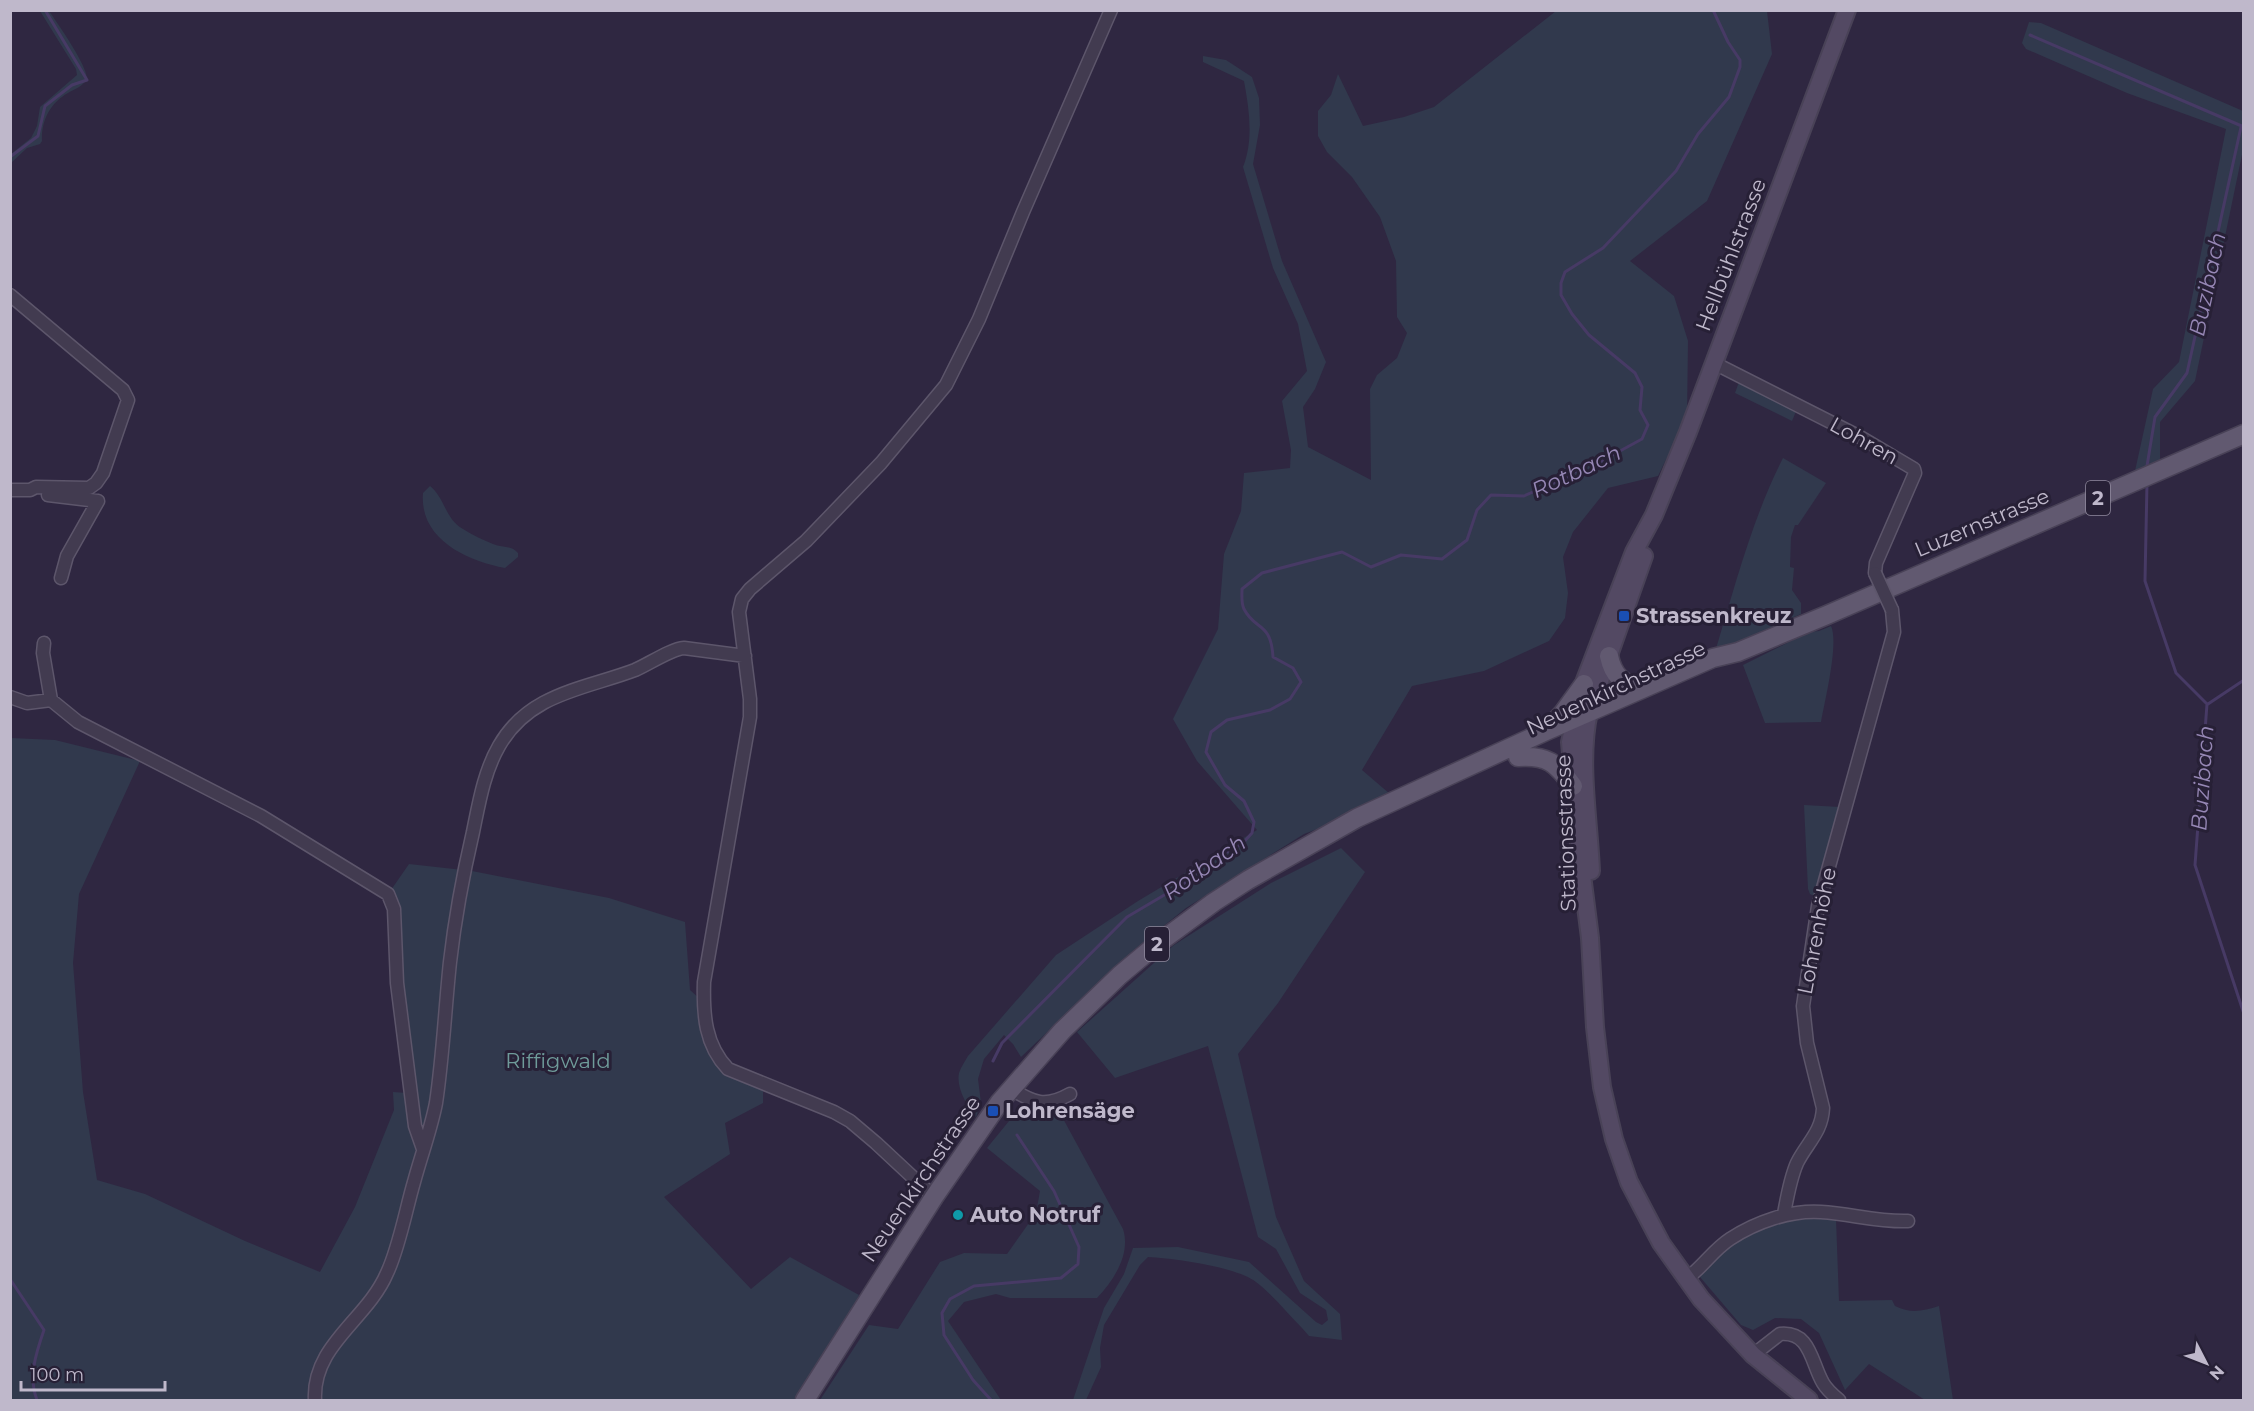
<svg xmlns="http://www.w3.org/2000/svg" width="2254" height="1411" font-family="Montserrat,sans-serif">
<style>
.green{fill:#31394d}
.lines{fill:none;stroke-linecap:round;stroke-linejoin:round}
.stream{stroke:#473a65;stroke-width:3}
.minor-casing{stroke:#5d566b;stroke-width:15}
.secondary-casing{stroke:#494257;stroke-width:20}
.primary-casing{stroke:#494257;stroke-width:21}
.minor{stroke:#423b50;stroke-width:12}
.secondary{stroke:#534963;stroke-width:16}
.primary{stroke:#615970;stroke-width:18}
.minor-bridge-casing{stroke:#5d566b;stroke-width:15;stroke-linecap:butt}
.minor-bridge{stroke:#423b50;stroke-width:12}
.transit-dot{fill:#1a4fb4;stroke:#272036;stroke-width:2}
.culture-dot{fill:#0f9aa8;stroke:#272036;stroke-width:2}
.labels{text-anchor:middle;stroke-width:6;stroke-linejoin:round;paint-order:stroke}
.shield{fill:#272036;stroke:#918a9e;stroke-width:1.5}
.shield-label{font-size:20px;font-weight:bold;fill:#bfb8cb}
.street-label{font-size:21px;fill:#bfb8cb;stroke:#272036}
.poi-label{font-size:21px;font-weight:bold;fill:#bfb8cb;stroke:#272036;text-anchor:start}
.park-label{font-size:21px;fill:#6f9b9a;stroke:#272036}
.water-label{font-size:22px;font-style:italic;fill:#9687b5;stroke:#272036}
</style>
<rect width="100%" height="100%" fill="#2f2741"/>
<!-- green -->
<path class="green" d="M40 11H49C58 24 87 65 87 79 81 88 76 88 68 93 50 103 41 121 42 141L40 144 27 148 11 163V154L31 138 37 126 40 107 77 75 76 69Z
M1556 11H1767L1772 54 1707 201 1630 261 1674 296 1688 341 1687 417 1658 476 1608 488 1573 532 1563 557 1568 593 1565 618 1549 641 1484 671 1412 686 1362 770 1390 794 1328 825 1304 834 1186 908 1135 949 1021 1057 1013 1044 1004 1035 984 1059 978 1079 981 1103 976 1117C967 1106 956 1088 959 1073 961 1067 965 1061 968 1056L1056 955 1138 901 1257 830 1197 761 1173 719 1218 629 1224 554 1241 511 1244 473 1290 468 1291 450 1282 401 1307 371 1298 324 1273 268 1243 167C1254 139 1249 109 1244 81L1203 62V56L1226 60 1252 77 1259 98 1260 125 1253 164 1282 261 1326 362 1315 389 1303 407 1308 447 1371 480 1370 389 1377 375 1397 358 1407 333 1397 317 1396 261 1380 217 1352 177 1327 152 1318 136V111L1331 95 1338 74 1363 126 1404 117 1434 107Z
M2029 22 2041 23 2243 111V150L2195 381 2160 422V461L2135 471 2153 389 2179 362 2226 129 2127 93 2026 49 2022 43Z
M1740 379 1797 409 1792 421 1735 393Z
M1783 458 1826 483 1798 525H1795L1791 537 1790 567 1794 568 1792 590 1801 603V614L1715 652C1735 586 1752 519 1783 458Z
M430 486C445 498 445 519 463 529 472 535 483 540 493 544 502 548 511 545 518 553V557L505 568C467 561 419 539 423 493Z
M1831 626C1839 643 1825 700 1821 722L1765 723 1743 665 1809 632 1819 631Z
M11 738 55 740 140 761 79 894 73 963 83 1092 97 1180 145 1194 245 1241 320 1272 355 1207 394 1110 393 1092 407 1093 416 1136V1150L386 1269 337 1337 312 1400H11Z
M1804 805 1840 807 1817 895 1814 896 1810 894 1808 889Z
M1341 848 1365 872 1278 1003 1238 1054 1276 1217 1304 1281 1340 1314 1342 1340 1309 1336 1302 1328C1287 1313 1273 1295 1256 1282 1237 1267 1173 1258 1148 1257L1140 1265 1104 1325 1100 1348 1101 1367 1086 1400H1073L1104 1308 1124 1274 1133 1248 1178 1247 1249 1262 1316 1322 1322 1325 1328 1320 1326 1310 1300 1293 1276 1249 1258 1237 1208 1046 1115 1078 1077 1032 1174 945 1271 883Z
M409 864 472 871 609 898 685 922 690 990 701 1000 715 1060 763 1086V1103L725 1123 730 1154 664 1197 751 1289 790 1257 859 1295 852 1311 794 1400H317V1393L331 1353 384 1286 427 1140 418 1128 405 1031 397 900 391 890Z
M1018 1110 1060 1113 1123 1229C1131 1254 1114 1280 1097 1298H1010L996 1294 964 1302 948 1321 1001 1400H820L869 1325 898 1329 940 1262 964 1253 1007 1254 1036 1213 1040 1191 987 1148Z
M1817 1217 1836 1219 1839 1301 1892 1300 1895 1306C1911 1314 1923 1311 1939 1306L1953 1400H1925L1869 1364 1845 1390 1819 1333 1801 1319 1775 1318 1753 1330 1741 1325 1700 1277 1702 1272 1726 1244 1786 1218Z"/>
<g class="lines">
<!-- stream -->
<path class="stream" d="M2030 35 2244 127
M10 157 38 136 45 106 72 85 87 80 45 10
M2147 466 2155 417 2187 373 2241 127
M2147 483 2145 581 2176 673 2207 704 2195 865 2244 1014
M2208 704 2244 680
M993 1061 1002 1043 1127 917 1188 881 1206 863 1242 844 1252 833 1254 822 1244 801 1225 785 1206 752 1211 732 1227 720 1270 710 1290 699 1301 682 1293 668 1273 657C1271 621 1255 631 1244 609 1241 603 1242 595 1242 589L1262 573 1342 552 1371 567 1401 555 1442 559 1467 540 1477 510 1491 495 1524 496 1567 477 1590 462 1598 463 1642 439 1648 425 1640 410 1642 387 1635 373 1589 335 1572 314 1561 295V283L1565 272 1603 248 1676 171 1698 134 1729 97 1740 67V60L1728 42 1713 10
M10 1279 44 1330C36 1353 28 1377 37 1400
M991 1400 973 1380 944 1335 942 1313 950 1299 974 1286 1061 1278 1078 1264 1079 1247 1054 1191 1017 1135"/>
<!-- minor casing -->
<g class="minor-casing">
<path id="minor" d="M10 295 123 390 128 400 103 473 96 483 89 488 36 487 30 490H10
M1714 363 1860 437 1914 469 1915 473 1876 563 1875 573
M48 495 98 501 67 556 61 578
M44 643 43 653 51 700 78 722 261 816 388 894 394 909 397 983 415 1126 423 1149
M10 697 27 703 51 700
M1011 1089C1034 1103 1045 1108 1070 1094
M934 1197 876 1143 850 1121 834 1112 728 1069C705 1045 703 1015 704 982L750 717V699L739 612 742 599 750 589 806 541 881 463 946 385 979 319 1023 212 1111 10
M1784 1214C1787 1198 1790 1179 1797 1163 1807 1143 1822 1132 1823 1108L1807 1043 1803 1006 1818 906 1894 632 1892 610
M1686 1279C1702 1268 1713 1250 1730 1239 1756 1222 1790 1210 1821 1212 1852 1214 1877 1222 1908 1221
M1753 1355 1780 1334C1811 1331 1811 1363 1823 1383 1827 1390 1833 1395 1839 1400
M315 1400C312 1345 367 1320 387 1273 399 1248 406 1209 414 1182 421 1156 431 1129 436 1103 443 1056 445 1009 450 962 455 918 463 875 473 832 479 803 484 772 499 746 529 693 585 689 635 670 649 664 671 649 684 648L745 656"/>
</g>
<!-- secondary casing -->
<g class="secondary-casing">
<path id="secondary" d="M1591 871C1589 821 1578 760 1589 712L1644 556
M1809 1400 1753 1355 1701 1299 1661 1243 1629 1182 1614 1139 1602 1087 1595 1027 1590 938 1581 867 1570 742 1585 680 1634 552 1654 515 1688 432 1847 10"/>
</g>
<!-- primary casing -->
<g class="primary-casing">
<path id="primary" d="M1609 656C1613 676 1623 684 1642 689
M1550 727 1563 713 1584 684
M1518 757C1548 755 1556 763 1573 786
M805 1400 934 1197 999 1103 1062 1031 1120 975 1157 944 1214 902 1248 880 1357 818 1546 731 1713 658 1738 652 1827 615 2244 434"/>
</g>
<!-- minor -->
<use href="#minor" class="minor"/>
<!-- secondary -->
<use href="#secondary" class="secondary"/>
<!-- primary -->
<use href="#primary" class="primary"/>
<!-- minor-bridge casing -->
<g class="minor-bridge-casing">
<path id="minor-bridge" d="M1875 573 1892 610"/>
</g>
<!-- minor-bridge -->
<use href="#minor-bridge" class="minor-bridge"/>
</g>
<!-- markers -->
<g class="transit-dot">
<rect x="1618" y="610" width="12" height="12" rx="3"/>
<rect x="987" y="1105" width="12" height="12" rx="3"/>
</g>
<circle class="culture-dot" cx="958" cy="1215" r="6"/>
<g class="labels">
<!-- shield labels -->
<g class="shield">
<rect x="2086" y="481" width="24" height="34" rx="4.5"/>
<rect x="1145" y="927" width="24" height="34" rx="4.5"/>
</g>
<g class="shield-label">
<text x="2098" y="505">2</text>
<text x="1157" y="951">2</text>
</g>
<!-- street labels -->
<g class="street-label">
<text transform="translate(1731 255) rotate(-69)" y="7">Hellbühlstrasse</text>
<text transform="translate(1864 441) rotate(29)" y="7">Lohren</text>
<text transform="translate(1982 523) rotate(-23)" y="7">Luzernstrasse</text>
<text transform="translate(1616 688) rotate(-25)" y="7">Neuenkirchstrasse</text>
<text transform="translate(1566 833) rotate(-92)" y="7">Stationsstrasse</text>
<text transform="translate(1817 931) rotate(-79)" y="7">Lohrenhöhe</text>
<text transform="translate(921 1179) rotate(-56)" y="7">Neuenkirchstrasse</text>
</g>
<!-- poi labels -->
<g class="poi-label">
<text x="1636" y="623">Strassenkreuz</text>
<text x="1005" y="1118">Lohrensäge</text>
<text x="970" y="1222">Auto Notruf</text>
</g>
<!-- park labels -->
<g class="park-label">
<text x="558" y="1068">Riffigwald</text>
</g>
<!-- water labels -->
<g class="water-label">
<text transform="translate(2207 284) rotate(-78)" y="8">Buzibach</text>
<text transform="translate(1576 471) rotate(-25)" y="8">Rotbach</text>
<text transform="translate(2202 778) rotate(-86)" y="8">Buzibach</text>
<text transform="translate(1204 867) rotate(-35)" y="8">Rotbach</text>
</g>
</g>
<!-- border -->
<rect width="2254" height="1411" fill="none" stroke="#bfb8cb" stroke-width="24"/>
<!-- north arrow -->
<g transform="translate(2206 1363) rotate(132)" stroke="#272036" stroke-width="4.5" paint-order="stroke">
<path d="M0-4.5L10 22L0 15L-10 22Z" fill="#bfb8cb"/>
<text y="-9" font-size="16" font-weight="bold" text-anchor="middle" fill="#bfb8cb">N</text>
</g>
<!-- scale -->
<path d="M21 1381v9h144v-9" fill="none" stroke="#bfb8cb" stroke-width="3"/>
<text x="30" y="1381" font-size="18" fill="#bfb8cb" stroke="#272036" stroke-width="4.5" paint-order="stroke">100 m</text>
</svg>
